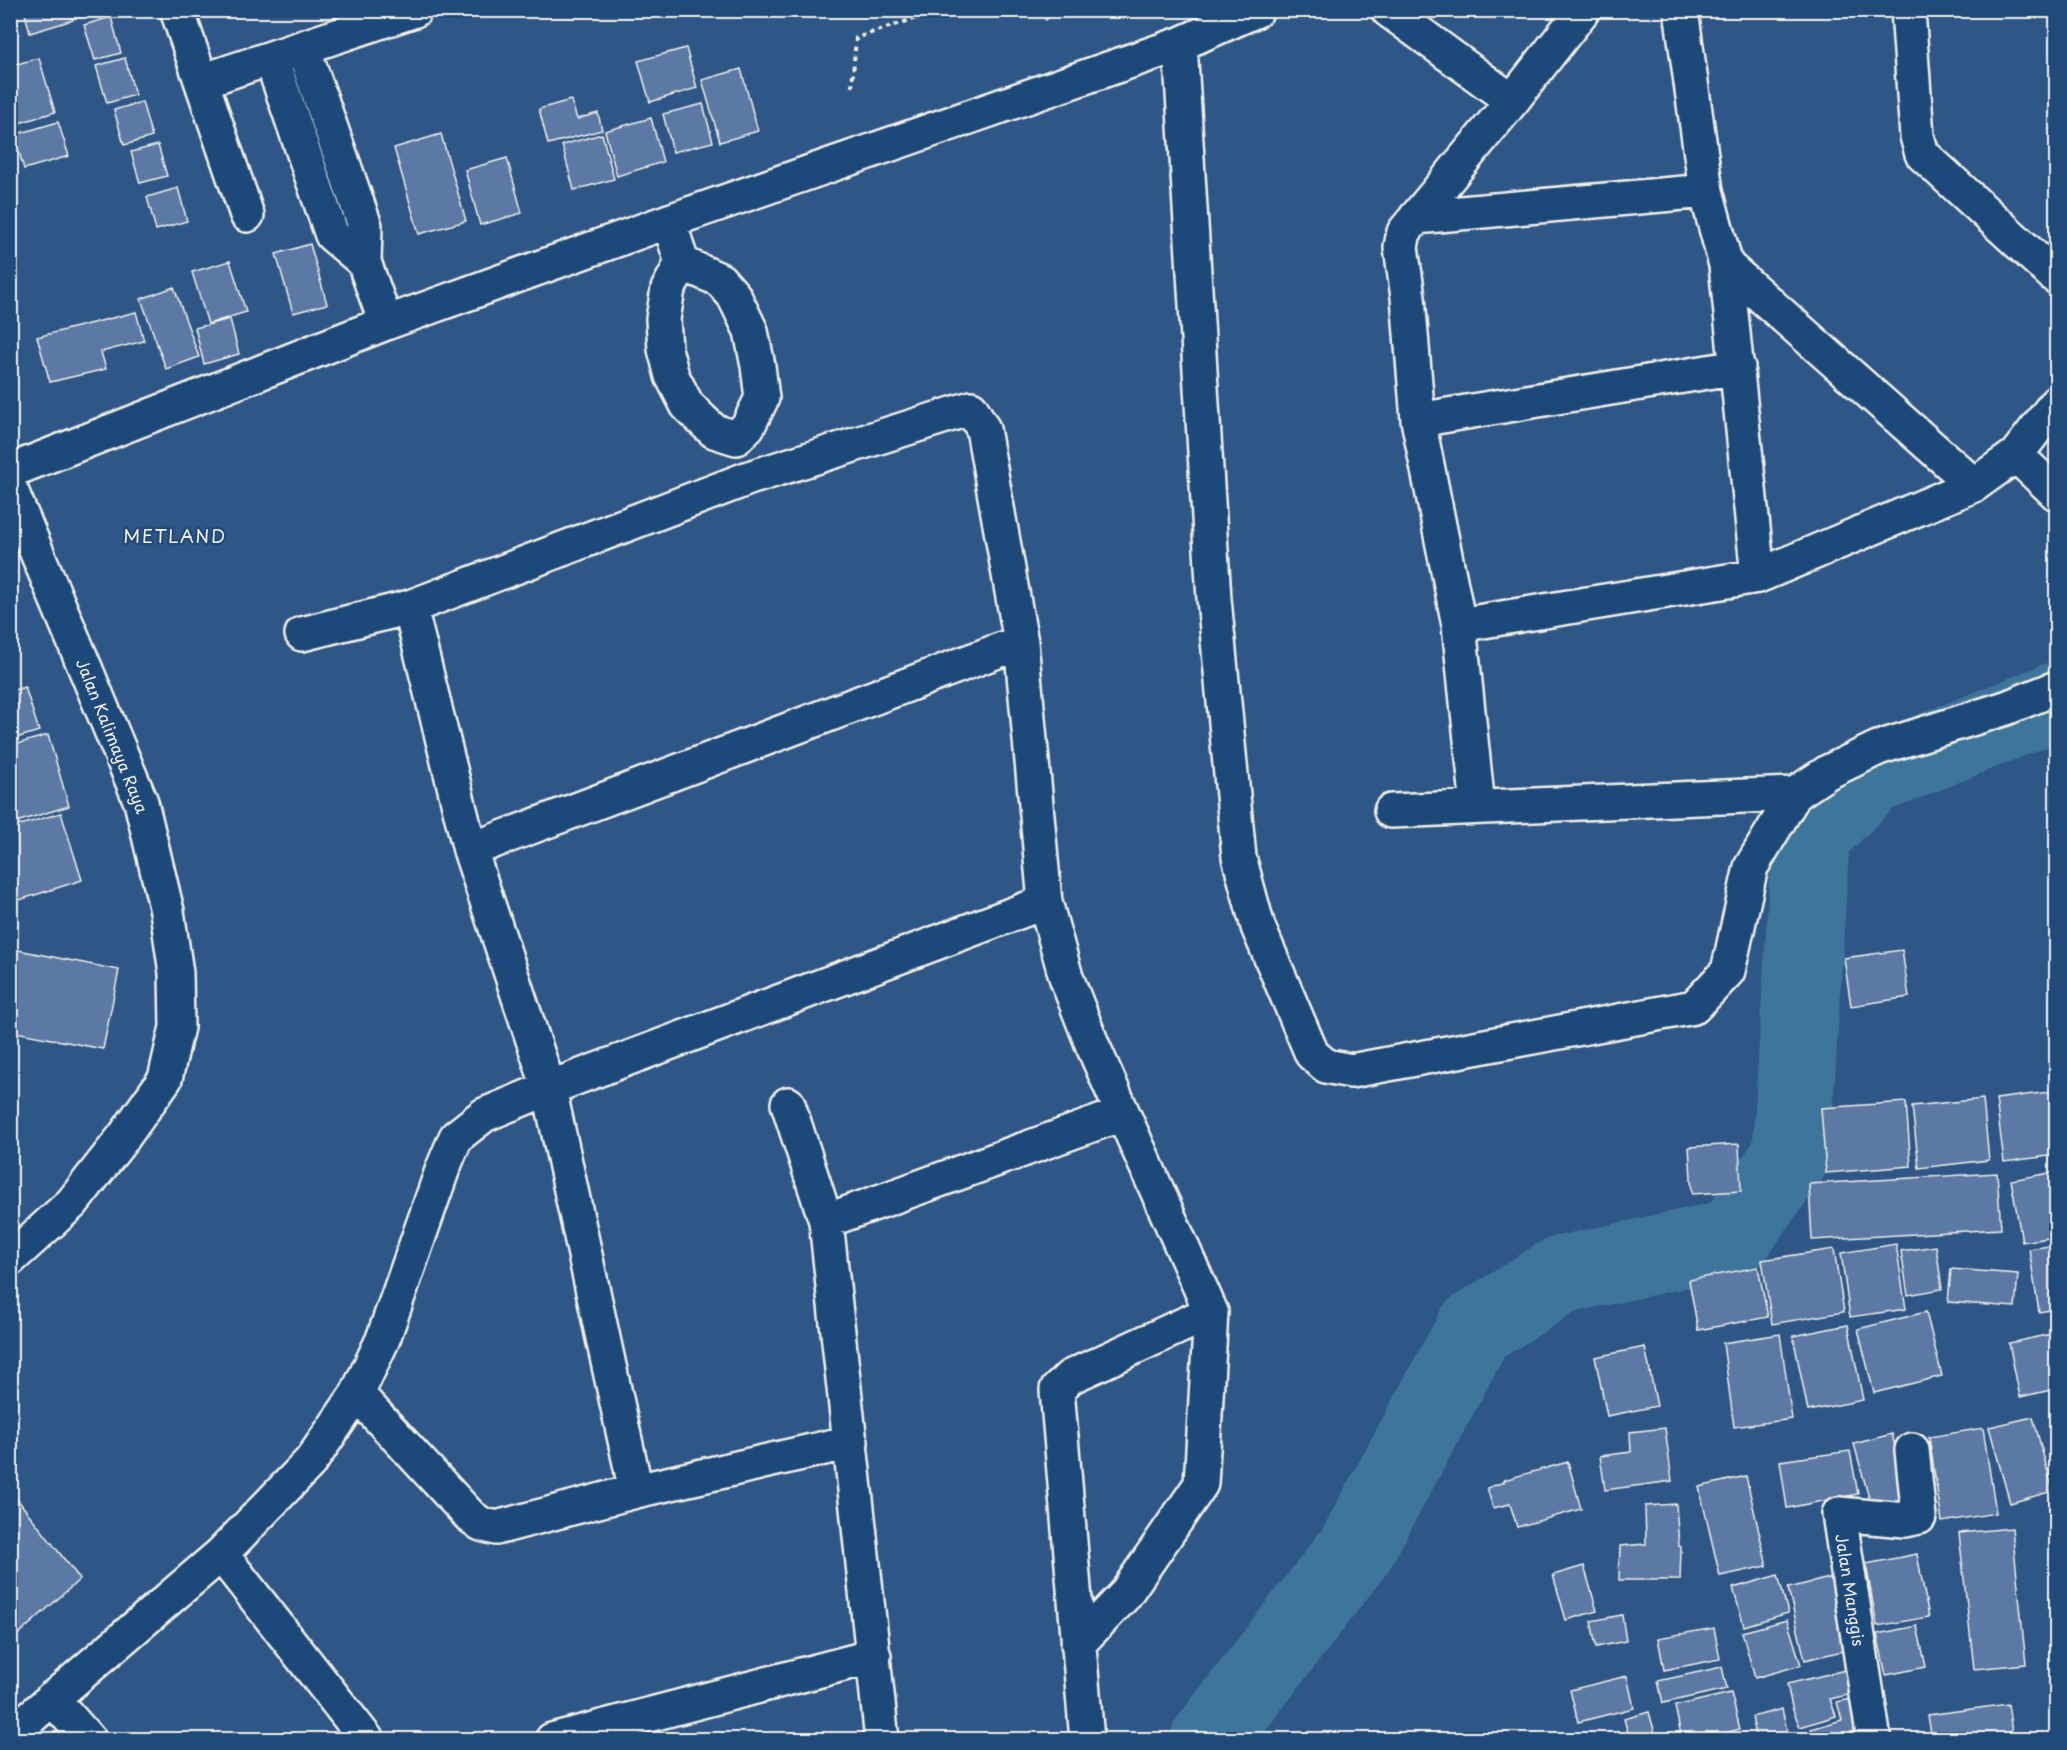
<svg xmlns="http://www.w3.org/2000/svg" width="2067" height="1750" font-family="'Playpen Sans',sans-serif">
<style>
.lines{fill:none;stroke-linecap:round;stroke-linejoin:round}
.river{stroke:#3e769a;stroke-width:78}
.building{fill:#5b79a5;stroke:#f4f1e8;stroke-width:1.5}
.minor-casing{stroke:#f4f1e8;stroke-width:38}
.path{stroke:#f4f1e8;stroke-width:4;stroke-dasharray:4.5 4.5;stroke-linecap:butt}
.minor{stroke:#1f4a7a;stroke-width:33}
.labels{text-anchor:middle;stroke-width:4.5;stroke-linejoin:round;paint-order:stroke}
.street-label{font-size:16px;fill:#f4f1e8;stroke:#1f4a7a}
.neighbourhood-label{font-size:18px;letter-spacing:1.5px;fill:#f4f1e8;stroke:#1f4a7a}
</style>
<rect width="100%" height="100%" fill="#2e5686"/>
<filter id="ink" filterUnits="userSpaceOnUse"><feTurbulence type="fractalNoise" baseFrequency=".0167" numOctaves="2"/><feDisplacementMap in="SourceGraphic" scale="12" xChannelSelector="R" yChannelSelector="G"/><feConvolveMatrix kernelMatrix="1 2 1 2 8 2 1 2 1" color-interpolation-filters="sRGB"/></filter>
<g filter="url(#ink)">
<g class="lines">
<!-- river -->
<path class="river" d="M1209 1740 1356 1549 1475 1329 1561 1275 1733 1238 1791 1156 1811 835 1871 776 2056 701"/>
</g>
<!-- building -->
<path class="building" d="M24 10H70L73 20 30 33Z
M78 10H105V11L80 18Z
M111 17 121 53 95 60 84 25Z
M686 48 697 88 650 102 638 61Z
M39 58 55 112 10 126V66Z
M125 58 135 95 107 103 96 66Z
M741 69 758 131 720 142 702 80Z
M571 100 577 119 598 113 602 130 548 144 539 109Z
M142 102 152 137 124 145 114 110Z
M703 104 713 142 673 152 663 114Z
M651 118 663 162 617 176 605 131Z
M58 122 69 156 24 169 14 135Z
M441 134 466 221 419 234 394 148Z
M602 134 614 179 574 190 562 145Z
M158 145 167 176 140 183 131 152Z
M507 158 522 213 480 225 465 170Z
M178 188 187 221 156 230 147 197Z
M310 244 327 304 293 313 276 254Z
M230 261 246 312 208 324 192 272Z
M174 287 199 357 166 369 141 299Z
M136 312 144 341 101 352 106 369 50 382 37 337Z
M230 319 239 354 204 364 195 328Z
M25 687 39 731 10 740V691Z
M48 735 69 806 10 824V746Z
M61 813 82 880 10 903V828Z
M18 950 119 970 103 1049 10 1031V986Z
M1902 950 1909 997 1851 1006 1844 958Z
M2056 1091V1155L2004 1162 1996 1099Z
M1983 1099 1989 1160 1919 1168 1912 1106Z
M1906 1102 1911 1166 1826 1173 1821 1108Z
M1739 1144 1741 1191 1692 1194 1689 1147Z
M2056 1172V1237L2022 1242 2011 1180Z
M1997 1173 2001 1229 1812 1240 1809 1184Z
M1896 1244 1906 1309 1850 1317 1841 1253Z
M2056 1245V1309L2039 1312 2029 1249Z
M1936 1246 1942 1289 1908 1295 1901 1251Z
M1834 1249 1844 1312 1772 1324 1762 1260Z
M1758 1267 1768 1317 1698 1330 1689 1280Z
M1951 1269 2018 1274 2015 1307 1948 1302Z
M1926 1312 1942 1376 1874 1393 1858 1329Z
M1848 1325 1863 1400 1808 1411 1793 1336Z
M2056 1333V1389L2020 1397 2009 1343Z
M1780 1334 1792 1419 1734 1427 1723 1343Z
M1645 1347 1657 1406 1607 1416 1595 1357Z
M2033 1417 2053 1491 2010 1503 1989 1427Z
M1665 1428 1672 1481 1605 1490 1600 1456 1631 1452 1630 1432Z
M1983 1428 1996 1513 1942 1522 1929 1437Z
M1892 1434 1909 1503 1873 1512 1854 1444Z
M1850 1451 1858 1494 1787 1508 1780 1461Z
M1568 1462 1581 1509 1517 1527 1510 1504 1493 1508 1487 1488 1504 1482V1480Z
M1746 1476 1767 1566 1720 1576 1699 1487Z
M10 1490 80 1579 10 1642Z
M1676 1504 1679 1546 1681 1547 1680 1580H1619L1620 1546 1646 1544 1645 1506Z
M2012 1528 2026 1664 1974 1669 1959 1533Z
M1917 1554 1929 1617 1877 1626 1866 1564Z
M1584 1566 1597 1611 1566 1620 1553 1575Z
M1778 1575 1788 1613 1744 1626 1733 1588Z
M1838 1576 1855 1648 1805 1660 1788 1588Z
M1622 1615 1626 1641 1596 1647 1591 1621Z
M1787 1620 1801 1665 1755 1678 1742 1632Z
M1917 1626 1926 1667 1886 1675 1877 1634Z
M1714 1628 1720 1659 1664 1670 1658 1638Z
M1722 1667 1727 1689 1663 1703 1658 1681Z
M1854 1668 1860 1692 1830 1699 1836 1716 1800 1727 1792 1707 1787 1684Z
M1627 1676 1634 1708 1578 1722 1570 1690Z
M1731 1693 1740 1729 1697 1740H1682L1675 1706Z
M1862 1697V1730L1837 1740H1814L1811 1729 1842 1720 1837 1702Z
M2008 1704 2013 1740H1932L1928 1715Z
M1782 1709 1789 1740H1757L1752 1717Z
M1649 1712 1657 1740H1630L1624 1719Z"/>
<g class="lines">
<!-- minor casing -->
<g class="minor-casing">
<path id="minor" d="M177 10 247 215
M1388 10 1512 101
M1681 10 1706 191 1726 265 1758 576
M1908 10 1917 136 1922 154 2056 277
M1180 44 1214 599 1239 857 1258 927 1312 1054 1326 1066 1351 1071 1694 1007 1728 971 1751 867 1795 794 1828 772 1878 748 2006 708 2056 688
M303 48 365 226 364 262 386 323
M271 58 332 235 364 262
M202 81 415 10
M1416 217 1706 191
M669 221 682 263 668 289 663 319 665 349 672 376 687 405 701 419 714 431 736 438
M682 263 720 280 734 296 751 331 758 366 762 398 748 426 736 438
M1726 265 1974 485
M1418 420 1738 367
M2016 455 2056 493
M10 471 386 323 669 221 1180 44 1257 10
M10 488 141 802 167 911 176 973 177 1027 165 1079 123 1138 72 1203 10 1259
M410 607 470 850 549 1088 636 1491
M1459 625 1758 576 1974 485 2016 455 2056 403
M302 634 410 607 749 478 971 408 983 429 1021 642 1045 902 1066 977 1092 1044 1211 1312 1201 1484 1124 1596 1078 1644
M1478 807 1459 625 1418 420 1408 297 1401 247 1404 232 1512 101 1583 10
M1391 811 1795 794
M470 850 1021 642
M788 1104 826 1221
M357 1394 470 1516 481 1524 496 1528 636 1491 851 1442
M221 1554 367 1740
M52 1698 89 1740
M10 1735 221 1554 311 1461 357 1394 383 1339 443 1168 456 1137 484 1115 549 1088 1045 902
M552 1740 874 1656
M882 1740 826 1221 1122 1114
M1087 1740 1057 1390 1070 1377 1211 1312
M1874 1740 1839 1514 1905 1520 1919 1517 1912 1450"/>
</g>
<!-- path -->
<path class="path" d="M1042 10 1047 20
M852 87 856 38 940 10"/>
<!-- minor -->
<use href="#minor" class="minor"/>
</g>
</g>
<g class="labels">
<!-- street labels -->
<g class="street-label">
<text transform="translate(112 736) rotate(68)" y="6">Jalan Kalimaya Raya</text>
<text transform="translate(1850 1590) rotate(81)" y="6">Jalan Manggis</text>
</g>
<!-- neighbourhood labels -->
<g class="neighbourhood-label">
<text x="175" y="543">METLAND</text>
</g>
</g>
<!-- margin -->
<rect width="2067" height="1750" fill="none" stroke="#1f4a7a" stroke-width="36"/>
<rect x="18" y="18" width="2031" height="1714" fill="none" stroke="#f4f1e8" stroke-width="2" filter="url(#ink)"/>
</svg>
